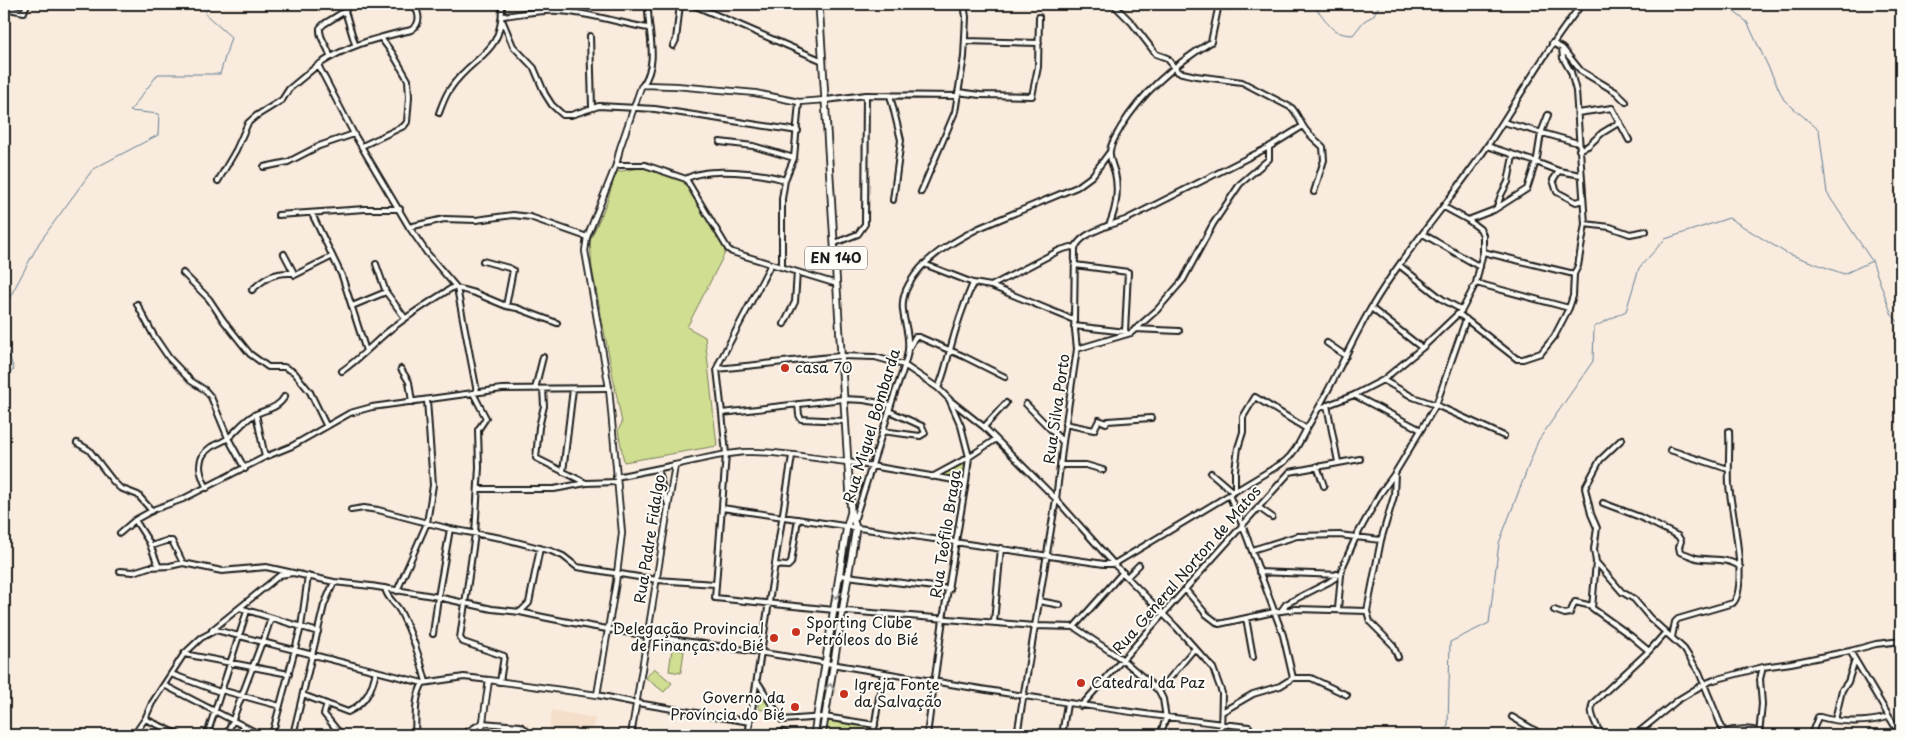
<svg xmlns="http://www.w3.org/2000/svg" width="1905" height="739" font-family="'Playpen Sans',sans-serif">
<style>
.built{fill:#f6dfca}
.green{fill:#cfde91;stroke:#767d56}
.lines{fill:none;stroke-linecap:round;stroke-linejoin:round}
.stream{stroke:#607d96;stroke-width:1}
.minor-casing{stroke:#1c1c1c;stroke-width:8}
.tertiary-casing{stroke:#1c1c1c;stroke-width:8}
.primary-casing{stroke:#1c1c1c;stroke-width:9}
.minor{stroke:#fdfcf7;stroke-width:4}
.tertiary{stroke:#fdfcf7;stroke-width:4.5}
.primary{stroke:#fdfcf7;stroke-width:5.5}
.oneway{stroke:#989794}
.poi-dot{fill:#c8321e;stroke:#fdfcf7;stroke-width:2}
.labels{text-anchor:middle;stroke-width:4;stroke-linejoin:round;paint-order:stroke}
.shield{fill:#fdfcf7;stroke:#605f5e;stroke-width:1}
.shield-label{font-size:14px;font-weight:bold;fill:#1c1c1c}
.poi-label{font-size:15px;fill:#1c1c1c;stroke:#fdfcf7;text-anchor:start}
.street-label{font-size:15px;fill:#1c1c1c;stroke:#fdfcf7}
</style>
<rect width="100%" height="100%" fill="#f9ebdd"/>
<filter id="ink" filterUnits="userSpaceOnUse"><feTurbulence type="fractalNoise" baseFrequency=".02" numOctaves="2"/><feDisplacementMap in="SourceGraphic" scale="10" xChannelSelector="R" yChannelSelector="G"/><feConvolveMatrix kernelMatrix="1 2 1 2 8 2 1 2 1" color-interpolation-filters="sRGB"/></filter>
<g filter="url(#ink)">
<!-- built -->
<path class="built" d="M552 710 595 718 592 735H548Z"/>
<!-- green -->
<path class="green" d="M646 167 685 182 724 247 725 253 687 327 705 337 717 446 624 462 618 430 622 423 592 268 590 241 607 202 616 172Z
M963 464 965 465 964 479 942 475Z
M672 649 684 651 681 673 669 671Z
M654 668 672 683 664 692 646 678Z
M762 697 771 708 761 710 758 707 759 699Z
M828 720 870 727 868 735H826Z"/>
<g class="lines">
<!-- stream -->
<path class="stream" d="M1165 4 1169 5 1176 4
M1208 4 1216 8
M1286 4C1293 4 1303 2 1309 5 1330 15 1323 34 1353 35L1364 21 1373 16 1380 4
M1724 4 1747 22 1784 100 1819 130 1827 193 1872 261 1892 315 1901 325
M1220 9 1229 10 1277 4
M4 308 39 243 93 169 158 135 159 114 130 111 158 74H220L231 37 204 13 214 4
M4 340 14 370 4 376
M1440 735 1448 726 1450 642 1489 623 1499 543 1538 441 1593 361 1594 327 1626 311 1639 268 1665 239 1729 218 1786 253 1844 274 1872 261"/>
<!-- minor casing -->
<g class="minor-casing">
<path id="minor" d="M414 4C419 14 422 23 411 30 374 39 350 44 318 65L354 134 409 227 444 219 476 220 513 215 530 217 587 237
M691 4 823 61
M1113 4 1132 23 1156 54 1167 58 1178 72 1196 76 1242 82 1292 108C1298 115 1300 122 1305 129 1310 136 1317 141 1323 147L1324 160 1314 192
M1900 4 1901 7
M4 8 24 12 27 4
M345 11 355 44
M503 16C522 14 541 9 560 11 591 13 618 23 648 28
M503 22 513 46 534 68 545 94 552 105 563 115H571L599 106 655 109 798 131
M590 36 592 107
M965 41 1039 43
M673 46 676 40 680 4
M1563 49 1581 71 1616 92 1626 102
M330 56C328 45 319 40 320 28L324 24 345 11 350 4
M643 85C660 59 647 33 648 4
M958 92 980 95 1032 96 1038 67 1039 17
M890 95 901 140 893 200
M826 100 866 95 958 96
M439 113C442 105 445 96 450 89 474 53 503 57 502 4
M1578 113 1612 108 1629 140
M1503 122 1578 143
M720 142 753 146 794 158
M362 146 404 126 407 122 409 97 408 80 393 54 381 38
M1487 146 1536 162 1559 171 1581 175
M1579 150 1588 146 1602 133 1620 122
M616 165H645L686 179 728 249 732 252 771 264
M264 167 288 162 319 146 354 134
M1559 171 1553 180 1557 192 1576 202 1583 200
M686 179C706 166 763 173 785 180
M218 181 236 150 248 123 256 116 282 100 289 89 318 65
M921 192 955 112 964 57 966 17 964 4
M1497 207 1501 195 1508 182 1513 156
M312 214 342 276 366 351
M278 215 365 209H400
M1468 220 1494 210 1527 189 1537 158 1541 133 1548 115
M1585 224 1610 227 1630 234 1646 231
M1110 225 1125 220 1269 147 1303 126
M409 227 427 253 457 288 475 293 506 306 517 308 557 323
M1423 234 1480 267
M835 243 858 234 865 224 866 95
M1483 252 1574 274
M284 254 295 275 331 257
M483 261 509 268 513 270 506 306
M376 264 386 292 405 318
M924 264 973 283 991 286
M1075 265 1128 272 1125 332
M1399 265 1442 299 1462 310
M782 267V199L785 180 794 158 799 102
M183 273 209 299 223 320 250 354 268 367H284L294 372 310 392 326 425
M1476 283 1569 308
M457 288 477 392
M252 290C265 278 274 272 292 273
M137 304 154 336 169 358 191 381 205 390 211 397 228 438 245 469
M352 306 386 292
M1371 308 1422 348
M1459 314 1517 359H1523L1541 353 1554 337 1569 308 1573 296 1574 274 1578 266 1585 224 1576 91 1571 72 1563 58 1562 48 1552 43
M1074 320 991 286 1060 250 1071 247 1075 248
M784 324 795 302 797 272
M1074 326 1126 332
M1135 329 1179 331
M1327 343 1346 356
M909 348 915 337H919L963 356 1005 377
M1077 349 1131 333 1157 310 1183 280 1213 224 1240 184 1269 159V147
M401 369 409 382 412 402
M717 369 719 363 771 264 837 284
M342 371C358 360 371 346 386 333 408 315 431 301 455 286
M1383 380 1413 397 1436 405 1504 436
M938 388C944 376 946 364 950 350 956 327 964 304 973 283
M535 389 543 357
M543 389 544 406 539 427 536 458 586 483
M473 393 486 418 478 430 479 467 475 534 460 638 463 642 504 656 500 682
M1354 395 1421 430
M951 401 984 427 1056 499 1114 564 1176 627 1213 668 1222 693 1221 735
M798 404 799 415 801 419 845 421
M1026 404 1063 442
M890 405 864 400 843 399 722 413 717 369 840 356 875 357 904 365 938 388 949 399 961 426 969 457 966 482 943 619 927 735
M1327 405 1338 462
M1320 408 1354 395 1383 380 1422 348 1462 310 1476 283 1483 252V235L1480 229 1468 220 1444 207
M722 413 726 454 715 598 834 610 1035 626 1074 627 1123 660 1159 691 1163 699 1166 718 1160 735
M256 414 265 457
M1065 424 1094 430 1099 420 1106 423 1108 421 1151 418
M984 427 1006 403
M882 431 920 436 925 433 922 426 889 411
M1622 439 1600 460 1585 488 1591 514 1597 528 1594 549 1596 562 1592 608 1631 636 1649 651
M77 443 89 450 113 481 120 488 138 495 152 511
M1670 450 1728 469
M848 462 966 482
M1060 465H1086L1103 470
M1317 466 1324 486
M657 469 668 505
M563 472 573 389
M1290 472 1360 459
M1211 473 1233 492
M1395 473 1394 496 1381 540 1367 611 1370 622 1393 645 1398 657
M616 477 675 465
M932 477 969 457 996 439
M207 488C199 473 195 458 211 447 216 444 223 442 228 438 237 431 243 421 254 415 266 409 278 409 285 396
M478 489H554L586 483 617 482
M1235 491V470L1238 448 1243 432V417L1255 397 1307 429
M1229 495 1242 524 1283 635 1293 678
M1603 503 1640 517 1678 536 1681 541 1679 547 1680 552C1686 554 1691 556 1696 558 1710 561 1728 557 1740 567
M1258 507 1272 517
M722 508 1104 564H1114L1284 462C1295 453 1300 441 1307 428 1331 389 1348 347 1371 308 1405 250 1451 201 1488 145 1519 98 1547 48 1582 4
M351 510 364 508 378 510 450 529 501 538 551 551 563 556 577 567 657 580 715 584
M135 520 149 542 158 565
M854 521C867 482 879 443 891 405 896 387 906 368 908 350 911 325 894 310 909 284 924 257 953 242 979 228L1077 187 1092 176 1109 153
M120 533 135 520 155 509 183 499 265 457 292 446 350 413 372 407 502 389 609 388
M151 546 166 541H172L183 563
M1252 550 1297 536 1339 535 1381 540
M1596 562 1622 592 1634 599 1650 618 1684 649 1699 672 1725 735
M775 565 788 566 791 563 798 519
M120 571 133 572 149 567 170 566 183 563 222 571 266 567 334 582 371 586 433 596 492 609 520 612 529 603 540 548
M1259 572 1341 575
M839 575 950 589
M1127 577 1139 565
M385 588C387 599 395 602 400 611 412 634 420 657 426 682
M1185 589 1206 614 1219 624 1274 612 1296 609 1367 611
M397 591 427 523 433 485 427 400
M1039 601 1060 605
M240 608 318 632
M1338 609 1341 575 1343 566 1356 537 1380 494 1395 473 1436 405 1466 319
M1554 610 1565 614 1570 613 1575 602 1592 606
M1281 611 1286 604 1329 582 1335 578 1337 574
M520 612C621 635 724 645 826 663 967 687 1107 711 1249 727
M1246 618 1253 657
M994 622 1001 548
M1074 627 1123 572
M212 630 280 575 293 573
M433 634 438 597 450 529
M1672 637 1675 622 1678 619 1733 603C1749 586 1731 509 1729 485 1728 467 1730 449 1729 431
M263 642 271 618
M1850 651 1900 735
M184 654 289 674
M171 674 220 692
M757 681 782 720 825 717 875 725
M164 685 261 735
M221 690 280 706
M1159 691 1195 648
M303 695 348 712C366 703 372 690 376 671
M597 695 637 703 750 722
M327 704 324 714 337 730 344 735
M1081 706 1290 472
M1222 712 1253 694 1280 686 1293 678H1311L1347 695
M1512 717 1536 731 1540 735
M145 719 180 735
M1835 720 1842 690 1848 682 1855 660
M1724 732C1734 729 1750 728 1759 732
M134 735 145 719 152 703 184 654 201 638 216 630 423 683
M207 735 247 611
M227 735 262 642
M272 735 301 627 308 576
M293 735 324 605 334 582
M415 735C416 718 414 698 423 683L464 677 489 680
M462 735 482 723 520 726 525 729 526 735
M748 735 792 456
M777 735 782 732 789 735
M873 735 883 673
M1017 735 1056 499 1063 442 1077 349 1074 320 1075 248C1081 235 1096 231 1109 225 1116 210 1119 190 1115 173 1113 166 1109 158 1110 151 1111 142 1117 135 1121 127 1144 90 1175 64 1211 42L1219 4
M1062 735 1067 704
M1601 735C1597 726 1588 712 1593 703L1649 651 1665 633
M1635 735 1678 700 1704 684 1714 680 1763 667 1791 663 1850 651 1876 644 1901 641
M1759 735 1762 704 1760 679 1763 667
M1811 735 1818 717H1820C1841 723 1867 723 1888 717"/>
</g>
<!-- tertiary casing -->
<g class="tertiary-casing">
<path id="tertiary" d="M481 735 489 680 597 695 616 582 622 533 609 388 585 251 587 237 616 165 620 148 641 87 643 85 676 86 755 93 799 102 826 100
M631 735C646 645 661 556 675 465 698 460 723 453 747 452 780 451 815 459 848 462"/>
</g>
<!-- primary casing -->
<g class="primary-casing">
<path id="primary" d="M819 4 851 512 856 528 822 735
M814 735 847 526 851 512"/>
</g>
<!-- minor -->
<use href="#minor" class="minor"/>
<!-- tertiary -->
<use href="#tertiary" class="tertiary"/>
<!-- primary -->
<use href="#primary" class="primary"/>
</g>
<!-- one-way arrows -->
<defs><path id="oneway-chevron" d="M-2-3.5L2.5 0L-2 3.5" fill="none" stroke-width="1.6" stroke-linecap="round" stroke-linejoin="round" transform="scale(1.25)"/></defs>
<g class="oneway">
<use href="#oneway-chevron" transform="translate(836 595) rotate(99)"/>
<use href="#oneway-chevron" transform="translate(830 687) rotate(-81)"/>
</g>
</g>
<!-- markers -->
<g class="poi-dot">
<circle cx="785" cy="368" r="5"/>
<circle cx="796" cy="632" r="5"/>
<circle cx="774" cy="638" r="5"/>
<circle cx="1081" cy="683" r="5"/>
<circle cx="844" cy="694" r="5"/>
<circle cx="795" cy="707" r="5"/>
</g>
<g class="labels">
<!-- shield labels -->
<rect class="shield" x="805" y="246.5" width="62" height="23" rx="4"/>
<g class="shield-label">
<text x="836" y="263">EN 140</text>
</g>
<!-- poi labels -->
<g class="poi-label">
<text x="795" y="373">casa 70</text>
<text x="806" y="628">Sporting Clube<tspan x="806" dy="17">Petróleos do Bié</tspan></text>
<text x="764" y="634" text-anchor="end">Delegação Provincial<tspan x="764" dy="17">de Finanças do Bié</tspan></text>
<text x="1091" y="688">Catedral da Paz</text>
<text x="854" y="690">Igreja Fonte<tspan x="854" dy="17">da Salvação</tspan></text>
<text x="785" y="703" text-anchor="end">Governo da<tspan x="785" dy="17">Província do Bié</tspan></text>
</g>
<!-- street labels -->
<g class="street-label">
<text transform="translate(1057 409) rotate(-82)" y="5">Rua Silva Porto</text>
<text transform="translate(872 426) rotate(-73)" y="5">Rua Miguel Bombarda</text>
<text transform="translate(946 534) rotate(-81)" y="5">Rua Teófilo Braga</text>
<text transform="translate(650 539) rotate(-81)" y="5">Rua Padre Fidalgo</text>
<text transform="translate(1187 570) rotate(-49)" y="5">Rua General Norton de Matos</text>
</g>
</g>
<!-- margin -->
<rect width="1905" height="739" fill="none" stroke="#fdfcf7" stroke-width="20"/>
<rect x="10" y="10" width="1885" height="719" fill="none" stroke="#1c1c1c" stroke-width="2" filter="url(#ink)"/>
</svg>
